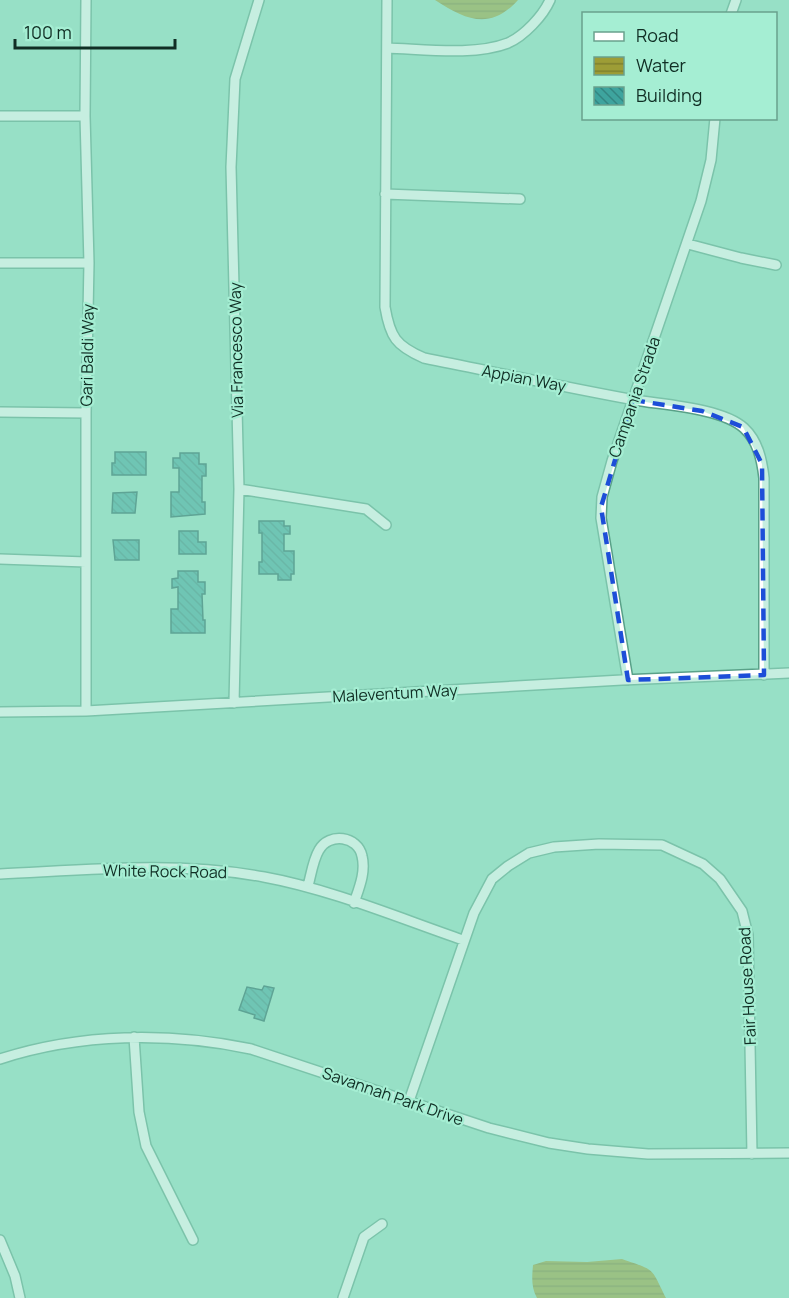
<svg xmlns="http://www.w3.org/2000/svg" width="789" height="1298" font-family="Manrope,sans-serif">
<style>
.water{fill:url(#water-rules)}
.building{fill:url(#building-back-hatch);stroke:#1a5c59;stroke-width:1.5}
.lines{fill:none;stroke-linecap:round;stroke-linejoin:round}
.street-casing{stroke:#59a188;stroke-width:12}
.street{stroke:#fff;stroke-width:9}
.marked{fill:none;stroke:#1d4ed8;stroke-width:4.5;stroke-dasharray:12 8;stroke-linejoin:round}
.labels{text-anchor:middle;stroke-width:4.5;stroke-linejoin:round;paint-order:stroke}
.street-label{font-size:16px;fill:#102e24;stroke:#a5eed3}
</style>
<defs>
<pattern id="water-rules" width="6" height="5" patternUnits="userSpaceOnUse" patternTransform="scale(1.5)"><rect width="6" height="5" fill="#9d9d36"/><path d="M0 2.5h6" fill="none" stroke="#7f802d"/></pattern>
<pattern id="building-back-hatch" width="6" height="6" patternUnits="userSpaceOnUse" patternTransform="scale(1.5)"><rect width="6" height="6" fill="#3ea49e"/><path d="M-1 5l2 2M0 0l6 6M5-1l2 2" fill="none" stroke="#338681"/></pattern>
</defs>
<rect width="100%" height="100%" fill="#98e0c6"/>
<!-- water -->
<path class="water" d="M435 0H518C490 31 466 20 435 0Z
M622 1259C656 1271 650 1266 666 1298H537C531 1287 532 1277 533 1265L546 1261 587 1262Z"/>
<!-- building -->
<path class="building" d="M115 452H146V475H112V463H115Z
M180 453H199V464H206V476H202V502H205V514L171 517V492H179V468H173V458H180Z
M137 492 135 513H112L113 493Z
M259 521H284V526H290V534H284V551H294V574H291V580H278V574H259V562H262V533H259Z
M179 531H198V542H206V554H179Z
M113 540H139V560H115Z
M178 571H198V582H205V594H202L203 620H205V633H171V609H178V587L172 588V579L178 578Z
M264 986 274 988 264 1021 254 1018 255 1015 239 1010 247 987 262 990Z"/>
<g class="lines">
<!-- street casing -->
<g class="street-casing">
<path id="street" d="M387 0 385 307C390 337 396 346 424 358 494 372 564 387 635 400 664 405 722 408 744 428 758 441 762 460 764 478V675
M731 14 736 0
M387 48C423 49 475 56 508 43 524 36 543 16 550 0
M0 116H85
M385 194 520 199
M688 244 741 258 776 265
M0 263H89
M0 412 86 413
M239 489 366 509 386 525
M0 559 86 562
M628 680 601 518 602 497 612 461 701 201 711 160 715 118
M234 703 239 489 231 167 235 79 259 0
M86 711V413L89 263 85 116 86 0
M0 712 86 711 622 680 789 673
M0 874C87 870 177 861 264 877 330 889 399 918 463 940
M308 886C311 875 313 860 319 850 329 832 358 836 362 856 366 872 359 888 354 903
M134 1037 139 1112 146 1146 193 1240
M0 1059C80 1033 169 1032 251 1049L489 1128 549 1143 588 1149 648 1154 789 1153
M409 1101 474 913 492 879 508 866 529 853 554 847 599 844 662 845 703 864 720 879 742 911 748 935 752 1154
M0 1240 15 1276 20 1298
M343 1298 364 1237 382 1224"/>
</g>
<!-- street -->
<use href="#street" class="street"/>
</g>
<!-- marked area -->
<path d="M0 0H789V1298H0ZM633 400 702 411 743 427 762 464 764 675 628 680 601 507Z" fill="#98e0c6" fill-opacity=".55" fill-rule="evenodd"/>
<path class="marked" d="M633 400 702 411 743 427 762 464 764 675 628 680 601 507Z"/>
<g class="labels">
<!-- street labels -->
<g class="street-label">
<text transform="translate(236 350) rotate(-91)" y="6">Via Francesco Way</text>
<text transform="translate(87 355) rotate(-89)" y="6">Gari Baldi Way</text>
<text transform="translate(524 378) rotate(11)" y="6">Appian Way</text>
<text transform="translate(634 397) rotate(-71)" y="6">Campania Strada</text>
<text transform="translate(395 693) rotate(-3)" y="6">Maleventum Way</text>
<text transform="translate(165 871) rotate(1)" y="6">White Rock Road</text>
<text transform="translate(747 986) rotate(-93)" y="6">Fair House Road</text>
<text transform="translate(393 1096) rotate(19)" y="6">Savannah Park Drive</text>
</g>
</g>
<!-- legend -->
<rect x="582" y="12" width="195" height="108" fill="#a5eed3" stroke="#69a18d" stroke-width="1.5"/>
<rect x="594" y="32" width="30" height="9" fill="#ffffff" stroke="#69a18d" stroke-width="1.5"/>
<text x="636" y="42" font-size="18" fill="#102e24">Road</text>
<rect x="594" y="57" width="30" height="18" fill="url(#water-rules)" stroke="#69a18d" stroke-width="1.5"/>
<text x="636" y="72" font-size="18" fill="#102e24">Water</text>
<rect x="594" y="87" width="30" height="18" fill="url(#building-back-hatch)" stroke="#69a18d" stroke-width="1.5"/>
<text x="636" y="102" font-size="18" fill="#102e24">Building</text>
<!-- scale -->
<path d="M15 39v9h160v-9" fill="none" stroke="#102e24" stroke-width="3"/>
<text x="24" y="39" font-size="18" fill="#102e24" stroke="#a5eed3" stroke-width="4.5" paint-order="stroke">100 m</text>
</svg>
